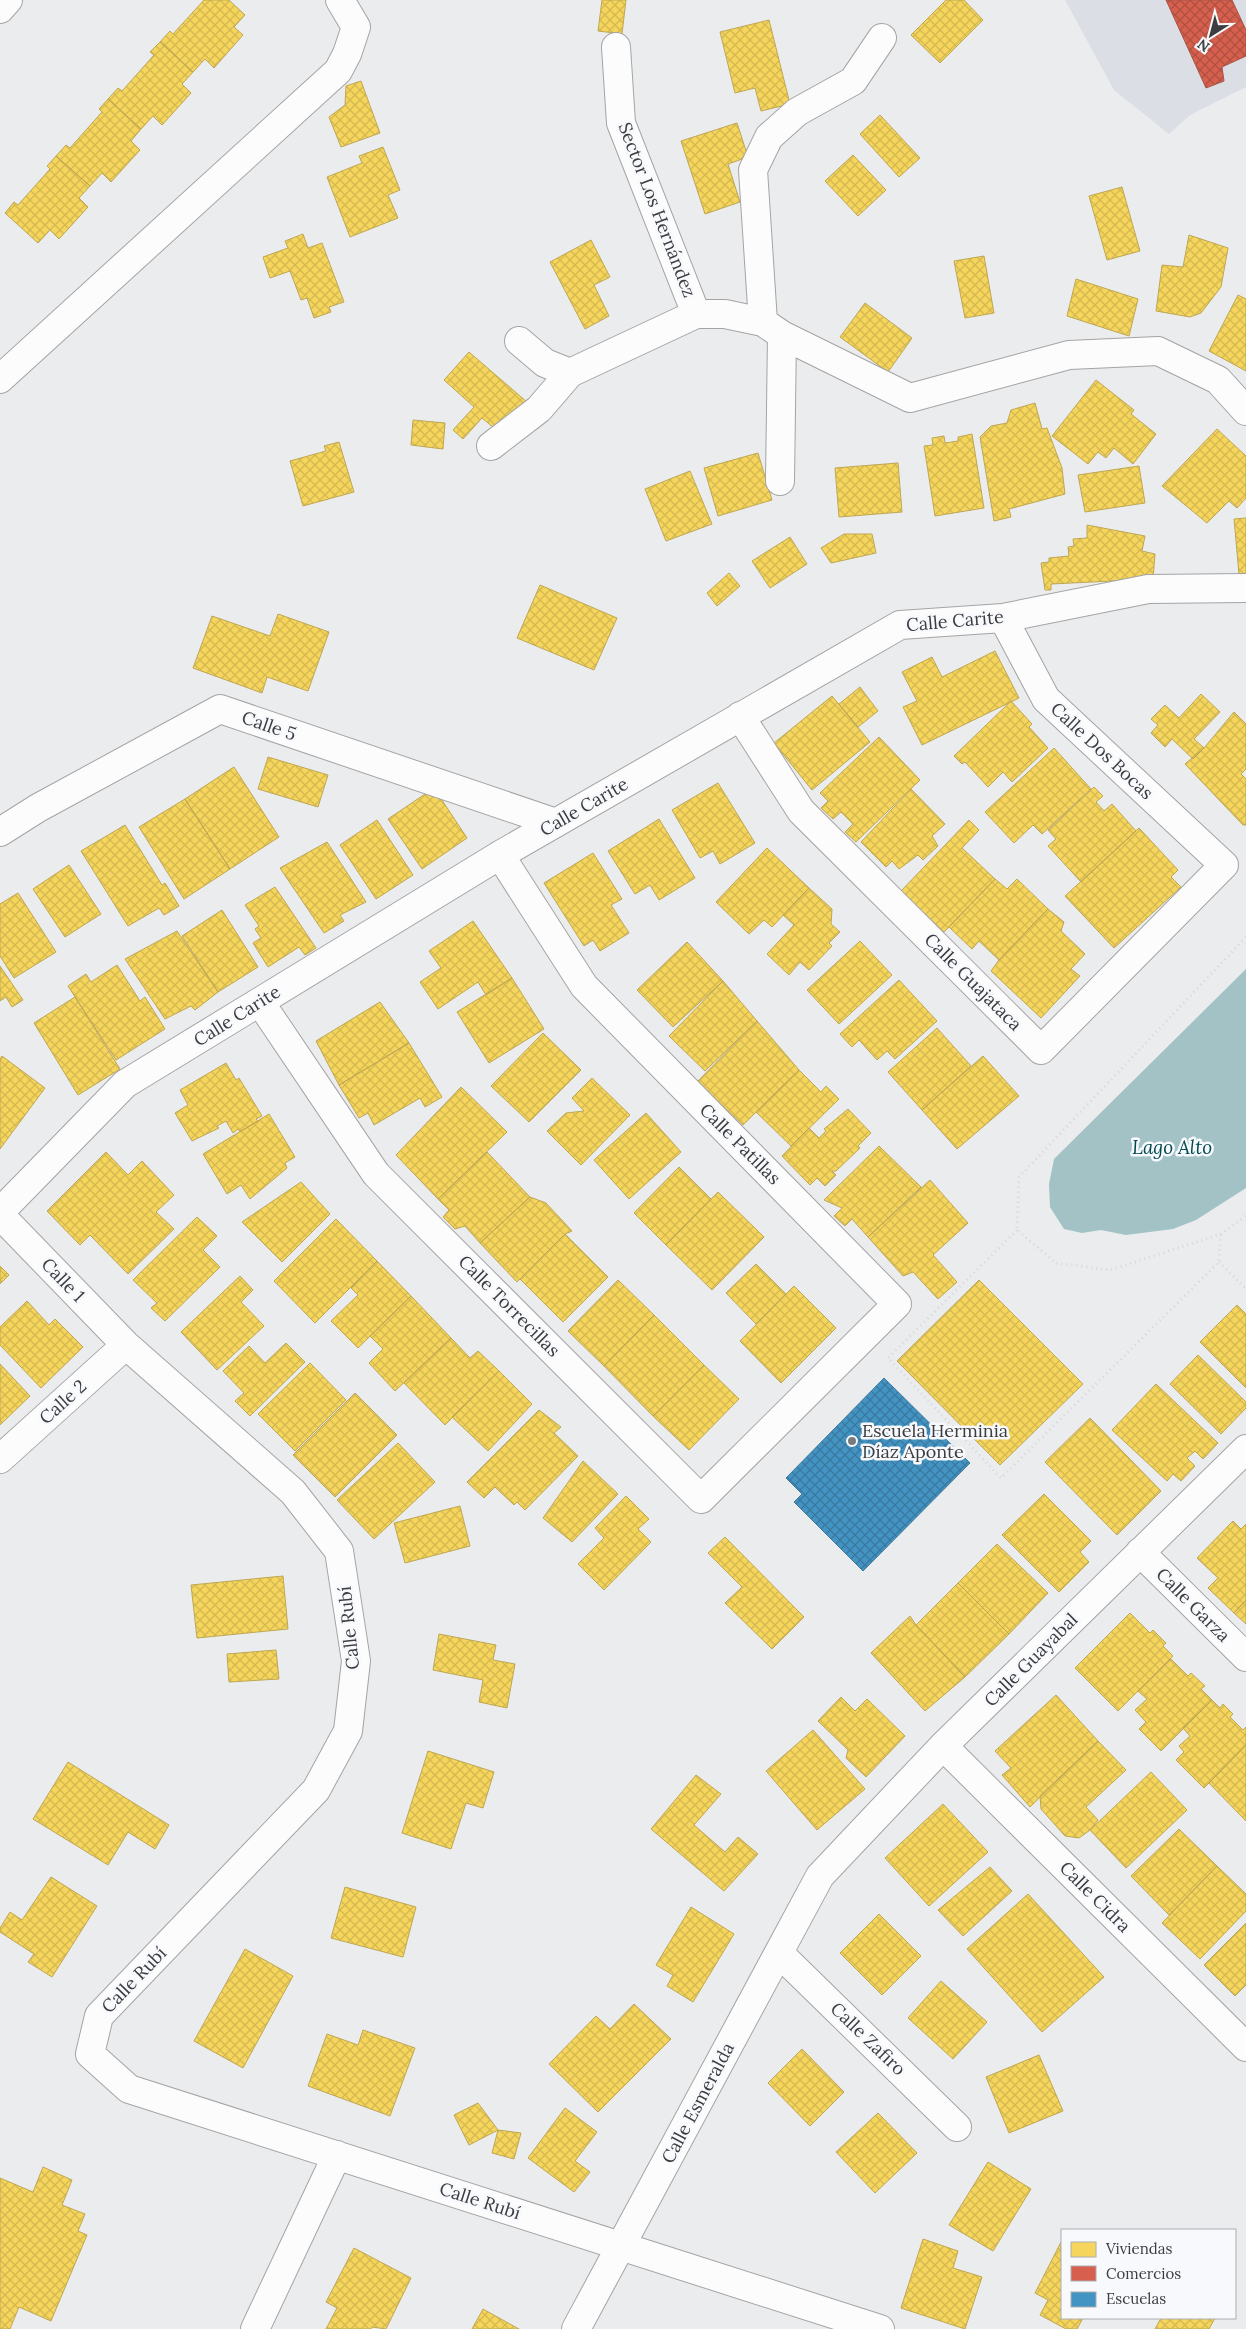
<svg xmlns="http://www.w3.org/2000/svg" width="1246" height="2329" font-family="Lora,serif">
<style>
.built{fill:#dbdee4}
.water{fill:#a2c2c5}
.homes{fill:url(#homes-cross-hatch);stroke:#bea753}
.shops{fill:url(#shops-cross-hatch);stroke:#a85648}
.schools{fill:url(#schools-cross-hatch);stroke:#41799b}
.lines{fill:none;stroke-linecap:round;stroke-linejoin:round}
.minor-casing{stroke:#a4a4a5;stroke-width:30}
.path{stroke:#d7d7d8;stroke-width:3;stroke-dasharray:1 4;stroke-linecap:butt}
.minor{stroke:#fcfcfc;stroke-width:28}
.poi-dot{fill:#797a7c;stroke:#f7f9fd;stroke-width:2}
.labels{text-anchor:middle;stroke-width:5;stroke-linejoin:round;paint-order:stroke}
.street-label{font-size:18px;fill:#3c3d3e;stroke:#f7f9fd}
.poi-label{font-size:18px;fill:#3c3d3e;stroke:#f7f9fd;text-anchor:start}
.water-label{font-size:19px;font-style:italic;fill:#014a4f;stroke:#f7f9fd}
</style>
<defs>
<pattern id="homes-cross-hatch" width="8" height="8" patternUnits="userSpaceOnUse" patternTransform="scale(1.25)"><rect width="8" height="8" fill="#f6d55c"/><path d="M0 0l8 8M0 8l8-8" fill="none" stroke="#d4b851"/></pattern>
<pattern id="shops-cross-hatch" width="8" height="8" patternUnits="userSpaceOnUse" patternTransform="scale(1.25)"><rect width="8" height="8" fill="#d6604d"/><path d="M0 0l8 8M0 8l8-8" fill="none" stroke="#af5041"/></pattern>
<pattern id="schools-cross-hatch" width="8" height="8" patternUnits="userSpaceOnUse" patternTransform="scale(1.25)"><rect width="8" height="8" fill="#4393c3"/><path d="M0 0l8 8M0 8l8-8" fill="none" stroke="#3979a0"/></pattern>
</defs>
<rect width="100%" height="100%" fill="#ebecee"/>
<!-- built -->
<path class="built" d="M1065 0H1246V87L1190 115 1169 134 1114 90Z"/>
<!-- water -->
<path class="water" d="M1246 969V1188L1196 1220 1173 1229 1126 1235 1101 1230 1082 1233 1064 1229 1050 1207 1049 1184 1054 1159Z"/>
<!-- homes -->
<path class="homes" d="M204 0H229L245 15 234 27 243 35 214 68 205 59 193 72 160 42 170 31 173 34Z
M602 0H626L622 34 598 31Z
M946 0H964L983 20 940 63 911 35Z
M769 20 790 104 761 111 755 88 735 93 720 32Z
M160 42 193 72 182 84 191 93 162 125 153 116 141 129 108 99 118 88 122 91 154 55 150 52Z
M361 81 380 133 341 147 329 117 345 105 346 86Z
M108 99 141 129 131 141 140 150 111 182 102 173 90 186 56 156 66 145 70 148 102 112 99 109Z
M880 115 920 158 899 177 860 134Z
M737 123 748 157 728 164 740 202 705 214 681 141Z
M383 147 400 190 388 195 398 218 350 237 327 177 362 163 359 156Z
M853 155 886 190 858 216 825 181Z
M56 156 90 186 79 198 88 207 59 239 50 230 38 243 5 213 14 202 18 205 50 169 47 166Z
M1122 187 1140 251 1107 260 1089 196Z
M303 234 308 248 322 243 344 302 329 307 331 312 314 318 307 298 301 300 290 271 270 278 263 257 288 248 285 241Z
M1189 235 1228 248 1221 287 1201 313 1190 317 1156 311 1162 265 1183 267Z
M591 240 610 277 594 285 609 316 585 329 550 262Z
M984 256 994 313 965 318 954 261Z
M1076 279 1138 299 1129 336 1067 316Z
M1238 295 1246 299V371L1209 351Z
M865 303 912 338 888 372 840 337Z
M469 352 527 402 500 433 482 418 463 439 453 430 474 407 444 380Z
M1096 380 1134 410 1131 414 1156 434 1133 464 1114 448 1106 458 1098 452 1088 464 1052 436Z
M1035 403 1042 429 1047 428 1062 468 1065 494 1009 509 1011 517 994 521 980 437 991 426 1007 423 1011 410Z
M413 420 445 423 443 449 411 445Z
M1217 429 1246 456V498L1237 508 1229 501 1207 523 1162 486Z
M972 434 984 508 935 516 924 446 933 445 932 438 944 436 945 443 958 441V437Z
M339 442 354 492 303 506 290 461 326 451 324 446Z
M758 453 772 500 718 516 704 468Z
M898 463 902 512 839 517 835 468Z
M1139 466 1145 503 1085 512 1078 475Z
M690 471 712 524 666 541 645 489Z
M1246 518V574H1239L1234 519Z
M1087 525 1145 536 1142 551 1155 554 1153 579 1051 584V590H1045L1041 563 1049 562V558L1069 556 1068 547 1074 546 1073 539 1087 538Z
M844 534H872L876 553 831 563 821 548Z
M790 537 807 564 770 588 752 561Z
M729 573 740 586 717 606 707 593Z
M540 585 617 618 594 670 517 638Z
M278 614 329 632 308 691 267 677 262 693 193 668 212 616 270 636Z
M995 651 1019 698 922 745 903 707 917 701 902 672 932 657 942 677Z
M860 687 878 711 858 727 839 704Z
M1201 694 1220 712 1194 739 1204 748 1193 759 1172 739 1165 747 1151 733 1158 725 1151 719 1165 705 1179 718Z
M832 696 870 742 812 790 774 743Z
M1011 701 1032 724 1029 727 1048 748 1012 782 1003 772 988 787 965 762 962 764 954 756Z
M1234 712 1246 724V769L1241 774 1246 779V825H1243L1185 764 1204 748Z
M879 737 920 780 856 842 845 832 853 824 841 812 833 819 821 808 828 801 820 793Z
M1054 748 1091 789 1042 834 1033 825 1014 843 985 812Z
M268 757 328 775 318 807 258 789Z
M234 767 279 837 230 869 185 799Z
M718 783 755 843 720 864 713 851 700 858 672 810Z
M1094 787 1103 796 1096 802 1104 811 1112 804 1136 831 1081 882 1048 846 1056 839 1048 830Z
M434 788 467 838 422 869 388 819Z
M911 789 945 824 932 836 938 846 923 860 918 855 899 869 892 861 886 867 861 842Z
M185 799 230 869 184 899 139 827Z
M659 819 695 878 659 900 650 885 635 894 608 851Z
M377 820 413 875 376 899 340 845Z
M969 820 979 830 962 848 995 879 944 932 901 891Z
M125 825 162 885 165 883 179 906 164 915 159 908 128 926 81 851Z
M1139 828 1178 870 1171 877 1181 887 1114 948 1065 896Z
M327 842 366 902 340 915 344 921 324 933 280 868Z
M767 848 809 888 772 927 764 920 749 934 716 902Z
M593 853 622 899 611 905 629 933 600 951 593 940 584 946 544 883Z
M69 865 101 914 65 937 33 889Z
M995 879 1007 889 1017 879 1048 909 999 960 979 941 972 949 949 927Z
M275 887 316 948 305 955 299 947 268 967 253 943 261 938 255 929 259 926 245 905Z
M809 888 832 909 831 924 840 932 829 943 832 946 809 970 800 962 789 975 767 954 794 925 783 915Z
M18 893 56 952 14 978 0 956V904Z
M1048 909 1064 922 1061 931 1085 954 1071 969 1080 976 1041 1018 991 971 999 960Z
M222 910 258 967 218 992 182 936Z
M473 921 512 978 486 995 478 982 438 1009 420 982 441 968 429 951Z
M177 931 218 992 195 1010 191 1006 165 1019 125 959Z
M860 941 892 975 839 1024 807 990Z
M687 942 723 981 673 1027 637 990Z
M117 965 140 1001 145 997 165 1029 116 1060 68 986 86 974 91 982Z
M0 966 23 1000 12 1007 6 997 0 1001Z
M512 978 544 1029 489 1063 457 1012Z
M899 980 937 1021 895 1059 887 1051 877 1060 859 1040 852 1047 840 1034Z
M723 981 757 1021 705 1071 669 1036Z
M75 997 120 1069 78 1095 34 1023Z
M380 1002 409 1043 339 1085 316 1041Z
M757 1021 799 1070 743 1125 697 1082Z
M937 1028 971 1066 922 1110 888 1072Z
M543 1033 581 1070 529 1122 491 1086Z
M409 1043 442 1097 425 1107 420 1098 374 1125 368 1113 359 1118 339 1085Z
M2 1056 45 1088 0 1149V1059Z
M983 1056 1019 1096 957 1149 922 1110Z
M226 1063 236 1080 239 1078 262 1116 256 1119 258 1121 240 1132 238 1129 233 1133 226 1121 217 1126 219 1128 192 1141 175 1113 188 1105 180 1090Z
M799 1070 821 1092 826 1086 839 1099 791 1146 756 1112Z
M592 1078 630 1115 581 1165 547 1131 566 1113 584 1111 572 1098Z
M461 1087 507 1132 438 1199 396 1155Z
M848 1109 871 1133 858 1146 860 1148 836 1171H832L836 1175 825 1186 817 1178 810 1185 782 1156 809 1128 819 1138 826 1131 824 1129Z
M646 1113 681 1152 629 1199 594 1160Z
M269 1114 295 1157 285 1163 287 1168 250 1199 241 1185 227 1194 203 1154Z
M879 1146 921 1187 868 1237 852 1219 845 1226 834 1216 842 1208 824 1200Z
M106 1152 128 1175 142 1161 174 1195 156 1212 174 1229 128 1274 90 1235 80 1245 47 1211Z
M487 1152 530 1197 480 1243 465 1226 455 1229 443 1217 449 1210 438 1199Z
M679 1167 711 1199 666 1245 634 1213Z
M930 1180 968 1223 933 1255 957 1282 938 1299 913 1272 903 1276 868 1237Z
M301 1182 330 1214 282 1262 242 1222Z
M718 1192 764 1237 712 1290 666 1245Z
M530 1197 546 1203 572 1231 565 1234 517 1282 480 1243Z
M197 1217 217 1236 203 1250 220 1267 165 1321 151 1308 157 1303 133 1280Z
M336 1219 377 1261 315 1323 274 1281Z
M565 1234 608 1277 563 1322 520 1279Z
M377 1261 411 1296 358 1348 331 1321 358 1295 351 1288Z
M756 1264 786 1294 756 1324 726 1293Z
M0 1266 9 1275 0 1284Z
M240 1276 253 1290 241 1302 264 1326 217 1370 181 1332Z
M618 1280 654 1315 604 1366 568 1331Z
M979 1280 1083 1384 1000 1465 897 1361Z
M794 1286 836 1328 781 1383 740 1341Z
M411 1296 451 1338 395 1391 369 1363 383 1349 370 1336Z
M27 1301 49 1325 55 1319 83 1347 41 1388 0 1345V1327Z
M1237 1305 1246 1314V1388L1200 1342Z
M654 1315 704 1365 653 1416 604 1366Z
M451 1338 470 1358 478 1351 499 1371 445 1425 404 1383Z
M286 1343 305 1362 250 1416 235 1401 244 1393 223 1371 249 1346 265 1363Z
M1198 1355 1246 1402V1408L1221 1434 1170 1384Z
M310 1363 346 1400 295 1451 258 1414Z
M0 1364 30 1396 0 1425Z
M704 1365 739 1399 689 1450 653 1416Z
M499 1371 532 1404 488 1451 452 1417Z
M1156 1384 1218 1443 1203 1459 1195 1451 1187 1458 1195 1466 1181 1481 1173 1474 1167 1481 1112 1430Z
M355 1393 397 1435 335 1497 293 1455Z
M539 1410 561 1427 554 1433 578 1456 525 1510 517 1502 514 1505 495 1487 484 1498 467 1482Z
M1090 1418 1161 1491 1117 1535 1045 1462Z
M398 1443 435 1482 374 1539 337 1500Z
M583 1461 618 1494 572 1542 543 1518Z
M1044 1494 1091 1541 1080 1552 1089 1562 1059 1592 1002 1535Z
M626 1496 649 1519 638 1529 651 1542 604 1590 578 1564 604 1538 595 1528Z
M460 1506 470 1546 405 1563 394 1523Z
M1233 1521 1241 1529 1246 1524V1600L1234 1613 1208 1588 1218 1578 1197 1558Z
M725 1537 804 1617 772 1649 725 1603 742 1587 708 1553Z
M997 1544 1048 1593 1009 1634 958 1583Z
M283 1576 288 1629 197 1638 191 1585Z
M958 1583 1009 1634 965 1677 916 1625Z
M1246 1600V1624L1234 1613Z
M1130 1613 1150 1633 1153 1630 1166 1643 1163 1646 1173 1656 1118 1711 1075 1668Z
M910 1616 916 1625 965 1677 925 1711 871 1653Z
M439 1634 496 1645 493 1660 515 1664 507 1708 479 1702 483 1680 433 1670Z
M276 1650 279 1679 229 1682 227 1654Z
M1171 1659 1188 1676 1191 1673 1205 1686 1201 1689 1212 1700 1161 1751 1139 1729 1146 1722 1135 1710 1147 1699 1138 1691Z
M1056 1695 1098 1741 1030 1807 1002 1775 1011 1768 995 1751Z
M841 1697 855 1711 867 1699 905 1736 866 1777 846 1758 848 1750 818 1721Z
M1212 1700 1220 1708 1223 1704 1233 1714 1230 1717 1243 1730 1246 1727V1745L1204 1788 1176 1760 1184 1752 1179 1746 1190 1736 1183 1728Z
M813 1730 865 1789 817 1830 766 1771Z
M1098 1741 1126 1770 1086 1807 1098 1820 1090 1830 1079 1838 1065 1836 1041 1809 1040 1796Z
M1246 1745V1821L1209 1783Z
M428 1751 494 1772 483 1808 466 1803 451 1849 402 1833Z
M68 1762 169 1825 155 1849 128 1832 108 1865 33 1819Z
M1151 1772 1187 1810 1126 1868 1090 1830Z
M696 1775 721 1794 694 1825 725 1852 738 1837 758 1854 724 1891 651 1829Z
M943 1804 988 1852 929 1906 885 1858Z
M1179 1829 1217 1866 1169 1915 1131 1876Z
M1217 1866 1246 1894V1911L1200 1959 1162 1923Z
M990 1867 1012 1891 963 1936 938 1910Z
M51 1877 97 1906 52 1977 28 1962 34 1954 0 1932V1928L10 1912 22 1920Z
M345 1887 416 1907 403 1957 331 1938Z
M1028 1894 1104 1977 1042 2032 967 1949Z
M691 1907 734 1934 693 2002 667 1986 673 1975 656 1965Z
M879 1914 921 1956 882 1995 840 1953Z
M1246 1923V1985L1235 1996 1204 1965Z
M245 1949 293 1976 243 2068 194 2041Z
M941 1981 987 2022 953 2059 908 2018Z
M634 2004 671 2039 598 2112 549 2064 596 2016 610 2029Z
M363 2030 415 2048 390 2116 308 2086 327 2034 358 2045Z
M802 2049 844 2092 810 2126 768 2083Z
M1039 2055 1063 2111 1009 2133 986 2077Z
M478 2103 498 2130 469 2145 454 2115Z
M565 2108 597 2132 575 2161 590 2172 574 2192 528 2158Z
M878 2113 917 2153 875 2193 836 2152Z
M498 2130 521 2133 514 2159 492 2153Z
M988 2162 1031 2189 993 2251 949 2225Z
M43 2167 72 2180 62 2205 85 2214 78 2231 87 2235 51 2321 19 2307 10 2329H0V2178L33 2192Z
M923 2239 958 2251 953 2268 982 2277 965 2329 901 2308Z
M1061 2242 1062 2318H1083L1077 2329H1066L1040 2315 1048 2300 1035 2293Z
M354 2248 411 2278 386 2329 372 2327 371 2329H326L337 2308 326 2302Z
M483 2309 519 2329H472Z
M1161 2318H1215L1209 2329H1155Z"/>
<!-- shops -->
<path class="shops" d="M1166 0H1232L1246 30V56L1222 67 1224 81 1206 88Z"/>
<!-- schools -->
<path class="schools" d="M884 1378 970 1463 863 1571 794 1502 802 1494 786 1478Z"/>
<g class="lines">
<!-- minor casing -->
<g class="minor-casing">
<path id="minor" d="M0 9 8 0
M616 47 621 123 696 314
M763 322 753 170 769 137 797 112 853 81 882 38
M519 341 545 363 570 373 696 314H725L763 322 782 335 910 398 1069 355 1158 351 1218 380 1246 411
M0 379 338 71 347 54 356 27 340 0
M491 446 539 409 570 373
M780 481 782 335
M740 716 801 811 1041 1050 1224 865 1046 699 1003 618
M0 832 38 808 220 709 556 823
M260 1002 376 1174 701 1499 897 1304 584 986 500 855
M0 1212 125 1084 500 855 900 625 1003 618 1148 589 1246 588
M0 1215 126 1345 293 1492 339 1551 356 1661 348 1731 316 1790 99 2016 90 2054 129 2089 880 2329
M0 1459 126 1345
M1140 1552 1246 1657
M943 1746 1246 2047
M779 1953 957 2127
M255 2329 337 2155
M576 2329 820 1876 943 1746 1246 1449"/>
</g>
<!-- path -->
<path class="path" d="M1246 937 1019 1177 1017 1230 1056 1263 1110 1270 1221 1234 1246 1216
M1017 1230 888 1358 1001 1478 1219 1262 1221 1234
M1219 1262 1246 1289"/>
<!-- minor -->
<use href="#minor" class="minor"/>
</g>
<!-- markers -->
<circle class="poi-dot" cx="852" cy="1441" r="5"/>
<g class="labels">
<!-- street labels -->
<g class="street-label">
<text transform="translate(657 210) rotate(69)" y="6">Sector Los Hernández</text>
<text transform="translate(955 621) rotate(-5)" y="6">Calle Carite</text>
<text transform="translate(269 726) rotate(19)" y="6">Calle 5</text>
<text transform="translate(1102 751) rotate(43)" y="6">Calle Dos Bocas</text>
<text transform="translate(584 807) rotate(-30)" y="6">Calle Carite</text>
<text transform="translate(973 982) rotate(45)" y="6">Calle Guajataca</text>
<text transform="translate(237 1016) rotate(-32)" y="6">Calle Carite</text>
<text transform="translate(740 1144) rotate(45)" y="6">Calle Patillas</text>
<text transform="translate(63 1280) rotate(46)" y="6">Calle 1</text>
<text transform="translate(509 1306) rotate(45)" y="6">Calle Torrecillas</text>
<text transform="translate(63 1402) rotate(-42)" y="6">Calle 2</text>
<text transform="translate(1193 1605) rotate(45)" y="6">Calle Garza</text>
<text transform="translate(349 1628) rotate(-96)" y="6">Calle Rubí</text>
<text transform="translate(1031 1660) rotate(-45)" y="6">Calle Guayabal</text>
<text transform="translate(1095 1897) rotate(45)" y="6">Calle Cidra</text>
<text transform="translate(134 1980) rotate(-46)" y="6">Calle Rubí</text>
<text transform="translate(868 2039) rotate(44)" y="6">Calle Zafiro</text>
<text transform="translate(698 2103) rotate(-62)" y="6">Calle Esmeralda</text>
<text transform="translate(480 2201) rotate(18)" y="6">Calle Rubí</text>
</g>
<!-- poi labels -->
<g class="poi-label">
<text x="862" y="1437">Escuela Herminia<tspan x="862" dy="21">Díaz Aponte</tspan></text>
</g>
<!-- water labels -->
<g class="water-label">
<text x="1172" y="1154">Lago Alto</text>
</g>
</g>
<!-- legend -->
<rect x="1061" y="2229" width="175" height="90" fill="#f7f9fd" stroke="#acaeb1"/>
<rect x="1071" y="2242" width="25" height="15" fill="#f6d55c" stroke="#acaeb1"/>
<text x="1106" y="2254" font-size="15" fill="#3c3d3e">Viviendas</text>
<rect x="1071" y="2266" width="25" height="15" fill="#d6604d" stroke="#acaeb1"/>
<text x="1106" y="2279" font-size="15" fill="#3c3d3e">Comercios</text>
<rect x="1071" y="2292" width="25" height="15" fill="#4393c3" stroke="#acaeb1"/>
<text x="1106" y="2304" font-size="15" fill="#3c3d3e">Escuelas</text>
<!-- north arrow -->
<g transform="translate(1211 35) rotate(216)" stroke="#f7f9fd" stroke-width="4" paint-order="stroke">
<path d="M0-4L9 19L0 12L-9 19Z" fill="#3c3d3e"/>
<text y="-8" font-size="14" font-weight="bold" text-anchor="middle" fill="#3c3d3e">N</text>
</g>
</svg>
